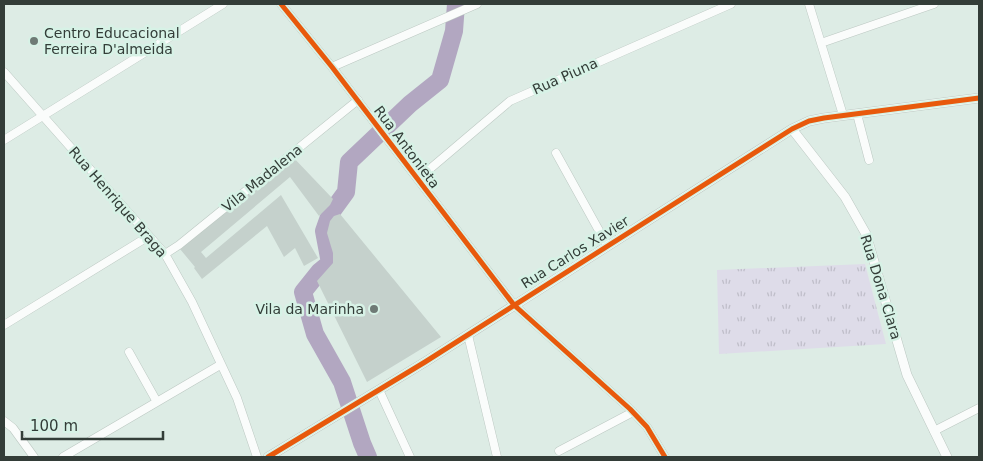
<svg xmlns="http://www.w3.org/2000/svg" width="983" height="461" font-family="'DejaVu Sans',sans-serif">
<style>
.grass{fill:url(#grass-tufts)}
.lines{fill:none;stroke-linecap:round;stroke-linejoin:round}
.river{stroke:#b2a7c1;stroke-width:18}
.building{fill:#c5d1cc}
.minor-casing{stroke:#bcc8c2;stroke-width:9}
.tertiary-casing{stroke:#bcc8c2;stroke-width:10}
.minor{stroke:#fafcfb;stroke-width:8}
.tertiary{stroke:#fafcfb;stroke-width:9}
.cycleway-casing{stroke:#d7f2e6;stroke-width:8}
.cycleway{stroke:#e8590c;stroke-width:5}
.poi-dot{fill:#6e7a75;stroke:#d7f2e6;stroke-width:2}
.labels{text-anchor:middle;stroke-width:5;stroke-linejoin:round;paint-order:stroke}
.poi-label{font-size:14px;fill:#333d38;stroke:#d7f2e6;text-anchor:start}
.street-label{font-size:14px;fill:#333d38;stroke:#d7f2e6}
</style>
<defs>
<pattern id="grass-tufts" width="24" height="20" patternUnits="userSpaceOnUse" patternTransform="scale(1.25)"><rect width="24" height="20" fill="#dedce9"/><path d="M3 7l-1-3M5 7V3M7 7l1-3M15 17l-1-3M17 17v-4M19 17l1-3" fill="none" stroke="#bfbec9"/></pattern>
</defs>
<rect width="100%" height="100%" fill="#ddece5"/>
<!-- grass -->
<path class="grass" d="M865 264 886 344 719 354 717 270Z"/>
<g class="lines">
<!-- river -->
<path class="river" d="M368 457 362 443 342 382 315 334 303 292 319 272 330 263 324 231 330 214 346 192 349 162 410 104 440 80 454 31 456 4"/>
</g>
<!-- building -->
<path class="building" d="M291 155 333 199 330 205 319 216 290 177 201 252 206 258 281 195 318 258 304 266 295 248 284 257 267 226 202 279 194 268 195 267 180 249Z
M340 214 441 337 367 382 317 281 333 263V253L327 233 330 221 334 216Z"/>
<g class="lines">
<!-- minor casing -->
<g class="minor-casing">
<path id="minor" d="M281 4 332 67 514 305 630 409 647 427 665 457
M809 4 843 115
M821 43 934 4
M332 67 477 4
M4 72 165 254 192 302 237 398 257 457
M857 114 869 160
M4 140 223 4
M556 153 607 245
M418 179 510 101 731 4
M165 254 179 245 358 100
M4 325 149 236
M468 335 497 457
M129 352 157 402
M379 390 410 457
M4 421 13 428 34 457
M934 431 979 408
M559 451 633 412
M63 457 220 365"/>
</g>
<!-- tertiary casing -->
<g class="tertiary-casing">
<path id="tertiary" d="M792 129 845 197 866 234 907 375 947 457
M268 457 425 362 792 129 809 121 824 118 979 98"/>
</g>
<!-- minor -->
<use href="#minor" class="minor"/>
<!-- tertiary -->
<use href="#tertiary" class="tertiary"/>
<!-- cycleway casing -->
<g class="cycleway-casing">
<path id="cycleway" d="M281 4 332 67 514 305 630 409 647 427 665 457
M268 457 425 362 792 129 809 121 824 118 979 98"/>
</g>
<!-- cycleway -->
<use href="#cycleway" class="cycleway"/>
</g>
<!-- markers -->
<g class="poi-dot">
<circle cx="34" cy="41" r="5"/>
<circle cx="374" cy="309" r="5"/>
</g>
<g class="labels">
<!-- poi labels -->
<g class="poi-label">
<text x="44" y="38">Centro Educacional<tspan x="44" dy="16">Ferreira D'almeida</tspan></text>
<text x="364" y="314" text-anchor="end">Vila da Marinha</text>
</g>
<!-- street labels -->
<g class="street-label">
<text transform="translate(565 76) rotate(-24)" y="5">Rua Piuna</text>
<text transform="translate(407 147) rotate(53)" y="5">Rua Antonieta</text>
<text transform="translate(262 178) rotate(-39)" y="5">Vila Madalena</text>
<text transform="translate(118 202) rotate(49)" y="5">Rua Henrique Braga</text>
<text transform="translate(575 252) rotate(-32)" y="5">Rua Carlos Xavier</text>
<text transform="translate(881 287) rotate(73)" y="5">Rua Dona Clara</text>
</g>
</g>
<!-- border -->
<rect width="983" height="461" fill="none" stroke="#333d38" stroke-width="10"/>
<!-- scale -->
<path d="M22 431v8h141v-8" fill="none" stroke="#333d38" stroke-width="2.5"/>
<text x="30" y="431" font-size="15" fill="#333d38" stroke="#d7f2e6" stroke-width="4" paint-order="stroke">100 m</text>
</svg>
